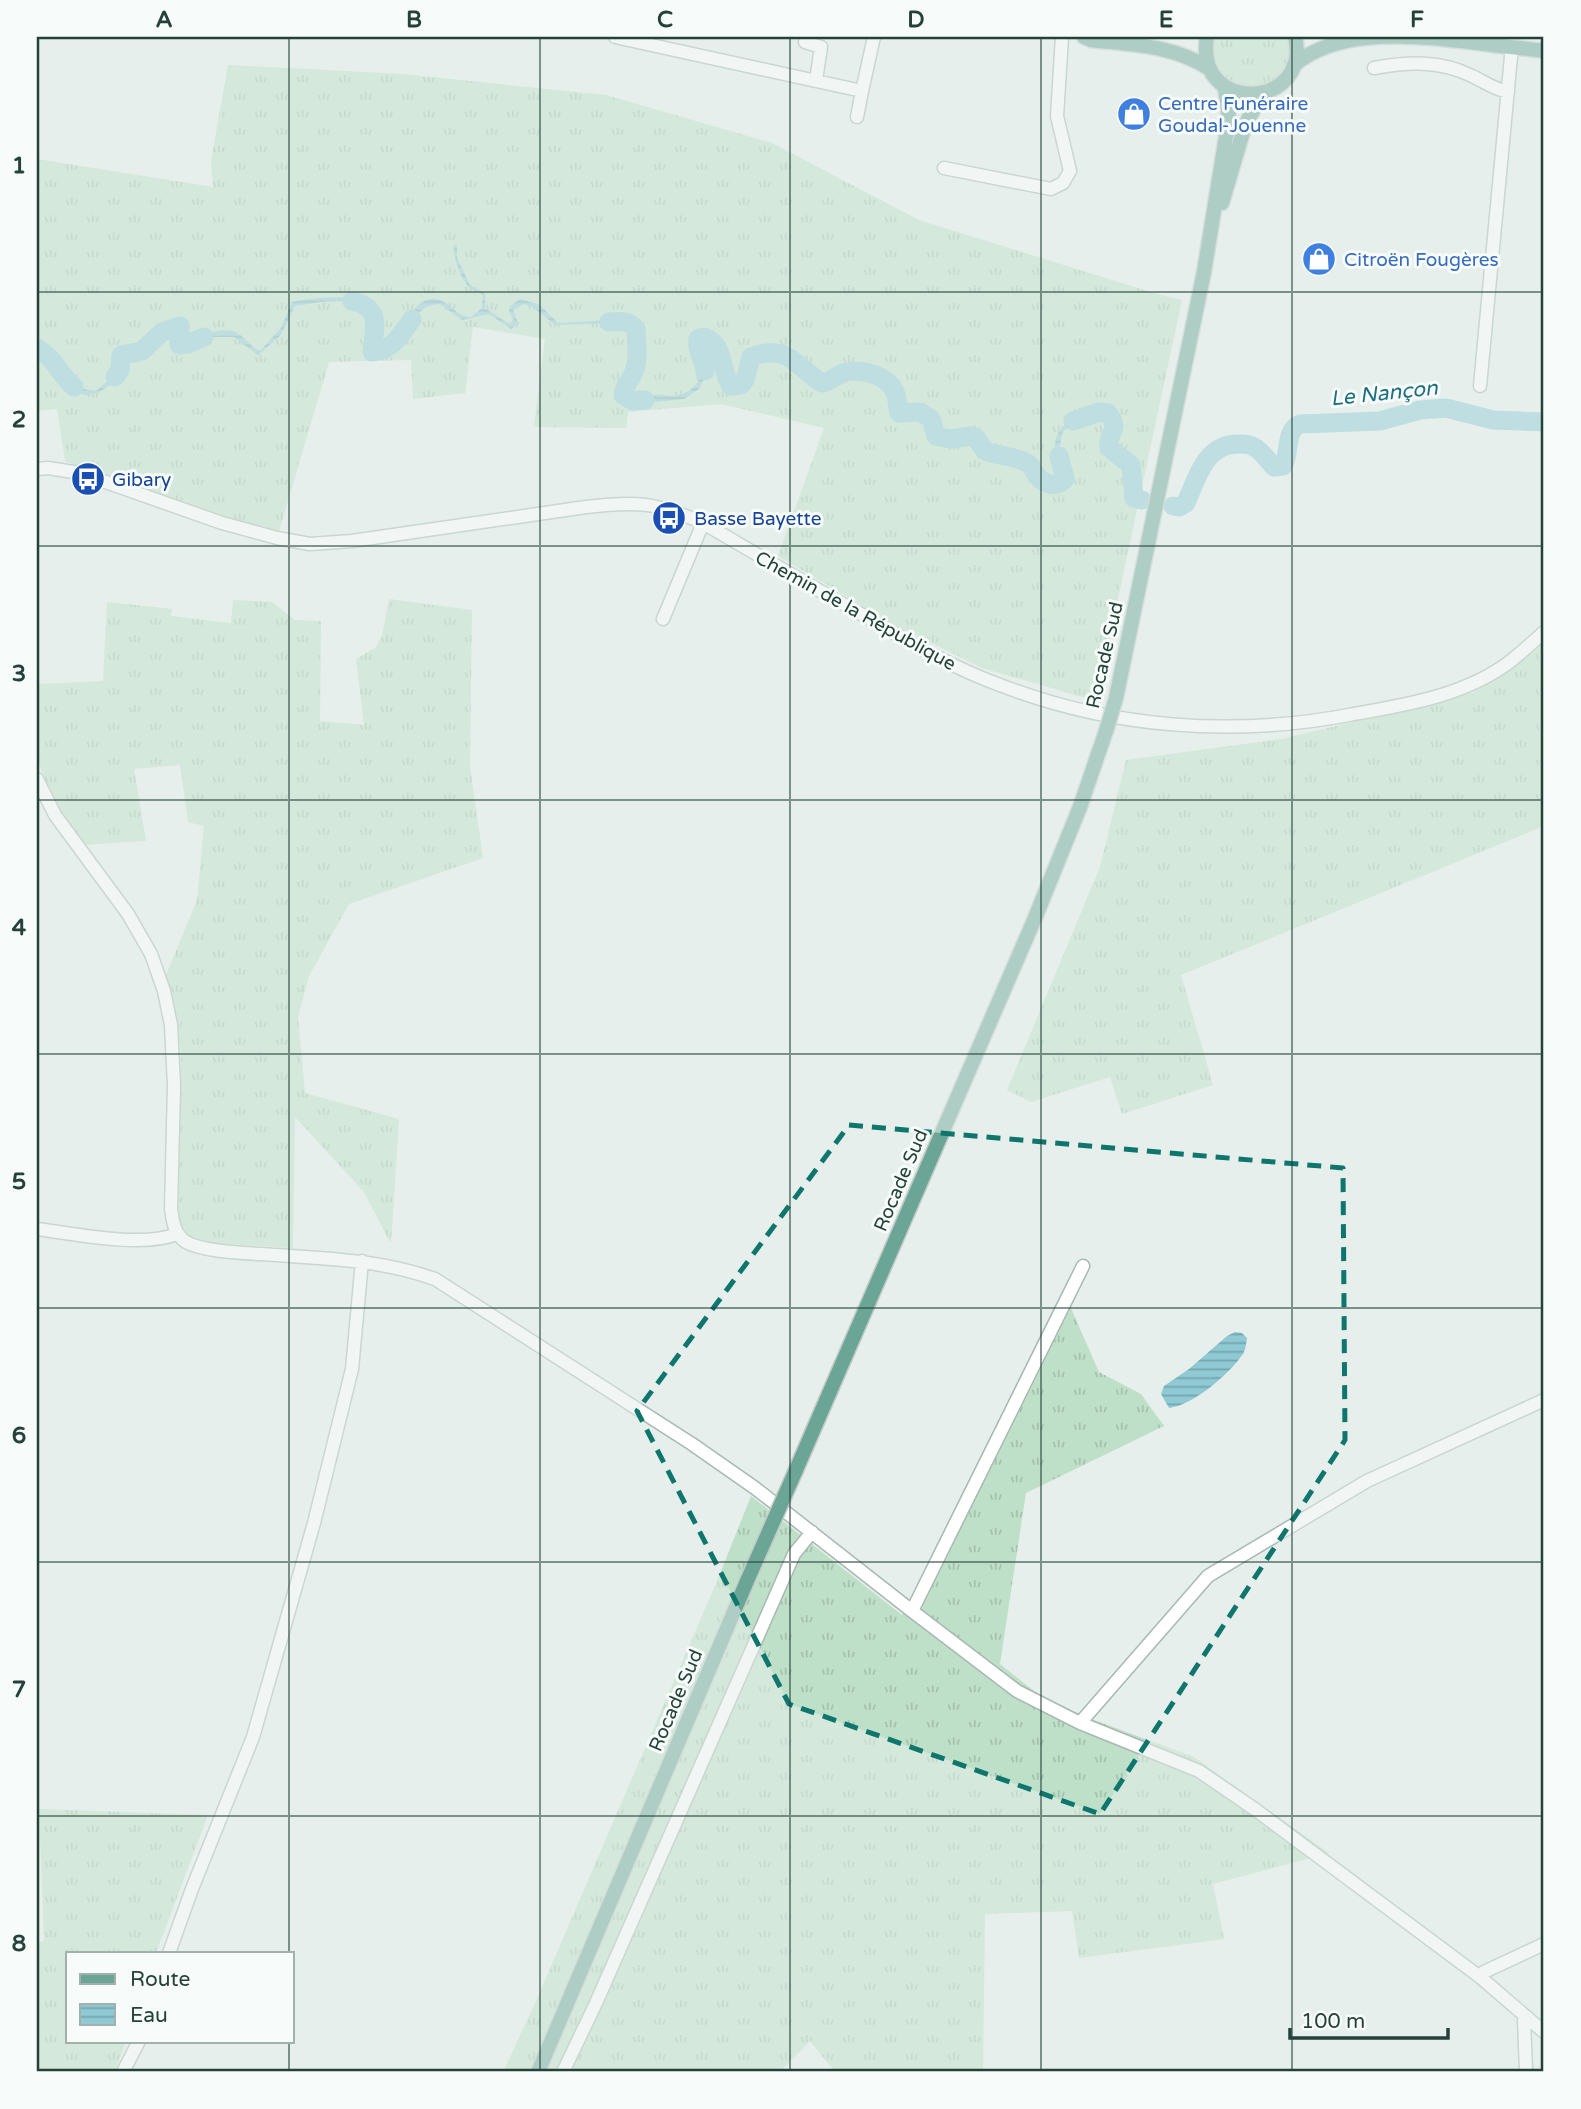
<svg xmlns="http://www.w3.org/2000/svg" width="1581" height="2109" font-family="'Varela Round',sans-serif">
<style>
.grass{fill:url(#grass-tufts)}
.water{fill:url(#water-rules)}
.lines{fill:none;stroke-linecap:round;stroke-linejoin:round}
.river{stroke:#8ec9d4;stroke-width:19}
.minor-casing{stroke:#a8b8b2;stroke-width:15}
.major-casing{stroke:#c2cac8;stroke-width:17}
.minor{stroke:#fff;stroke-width:12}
.major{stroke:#6aa596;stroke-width:14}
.major-bridge-casing{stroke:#c2cac8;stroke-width:17;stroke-linecap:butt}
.major-bridge{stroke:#6aa596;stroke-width:14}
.marked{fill:none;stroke:#0f766e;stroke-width:5;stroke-dasharray:14 9;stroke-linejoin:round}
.grid{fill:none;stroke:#24423a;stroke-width:2;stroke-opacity:0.55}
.labels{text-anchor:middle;stroke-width:6;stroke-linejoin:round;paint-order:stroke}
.shop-label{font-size:19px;fill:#366cbe;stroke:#f7fbf9;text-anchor:start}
.transit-label{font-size:19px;fill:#164399;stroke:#f7fbf9;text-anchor:start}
.street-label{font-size:19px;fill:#24423a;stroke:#f7fbf9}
.water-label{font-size:21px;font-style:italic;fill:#1c6f80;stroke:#f7fbf9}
.neatline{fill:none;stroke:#24423a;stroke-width:2.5}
.grid-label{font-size:23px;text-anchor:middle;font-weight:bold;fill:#24423a}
</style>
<defs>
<pattern id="grass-tufts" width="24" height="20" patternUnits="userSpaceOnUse" patternTransform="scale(1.75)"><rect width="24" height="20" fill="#bfe0c8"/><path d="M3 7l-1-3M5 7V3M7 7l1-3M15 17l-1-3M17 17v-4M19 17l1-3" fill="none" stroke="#a4c1ad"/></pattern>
<pattern id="water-rules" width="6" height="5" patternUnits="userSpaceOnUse" patternTransform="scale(1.75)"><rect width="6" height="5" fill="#8ec9d4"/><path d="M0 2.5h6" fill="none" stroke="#74a5ad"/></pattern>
</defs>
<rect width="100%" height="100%" fill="#e6efeb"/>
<!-- grass -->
<path class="grass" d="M1213 37H1287C1303 102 1201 106 1213 37Z
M228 65 402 74 606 95 772 143 919 220 1157 294 1182 300 1096 701 982 668 893 624 778 556 824 428 721 404 628 412 626 428 534 427 545 339 473 327 465 393 413 399 411 360 329 362 277 538 65 461 57 409 37 411V159L213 187 211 161Z
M389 599 472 610 470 766 483 858 349 904 309 976 298 1017 305 1093 399 1119 391 1244 364 1192 295 1117 293 1248 196 1242 183 1234 176 1218 181 1052 166 975 197 900 204 826 188 822 180 765 134 769 146 841 81 845 53 800 37 759V684L103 681 107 602 172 609 171 616 231 623 233 600 272 602 295 620 321 621 320 721 364 725 356 659 375 648 382 636Z
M1544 643V826L1181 975 1213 1085 1122 1114 1110 1077 1031 1102 1007 1090 1100 867 1126 760 1282 739 1472 693 1521 662Z
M1063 1290 1099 1372 1141 1394 1164 1426 1026 1493 1000 1664 1043 1698 1094 1720 1194 1757 1329 1853 1213 1884 1224 1939 1079 1958 1072 1911 985 1914 983 2072H835L810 2041 780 2072H503L536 2001 717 1581 751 1496 902 1615Z
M39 1809 208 1815 156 1953H68V2041H126L115 2072H37V1942L44 1941Z"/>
<!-- water -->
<path class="water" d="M454 245H457V258L470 285 485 294V308L509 324 514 321 509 311 510 306 520 299 540 305 558 323 629 319 634 320 642 328V374L628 395 629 397C640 402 645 396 656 395 662 394 668 396 674 396 691 394 701 382 704 366 698 355 684 347 691 333L700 329C715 335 727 347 730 364 731 373 730 380 735 387L745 384 743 363 744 358 767 351 782 350 790 357 805 361 827 383 840 369C862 367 883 366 900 381L904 404 903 413 923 408 939 422V436L957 438 974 434 993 453 1034 461C1039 474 1044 482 1060 485L1064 480C1056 457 1046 438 1070 420 1078 414 1086 411 1096 410L1097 414 1082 419 1063 431 1059 450 1066 481 1065 485 1057 489 1038 479 1031 464 984 452 976 438 959 442 935 438 934 422 919 414 899 417C898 407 900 398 895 389 886 374 856 369 842 376 837 379 832 383 828 386 815 383 810 372 800 365 783 353 770 351 751 360L743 389H730C726 371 725 344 705 338L697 343 705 362 707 373 699 389 684 399 636 404 627 401 623 395 637 369 639 331 633 325 625 323 557 325C544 319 538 307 524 304L513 310 518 323 511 329 489 314 462 320 440 304C411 305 411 334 394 349 389 353 380 354 373 355L376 317C359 293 321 302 295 306L281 335 258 355 234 337H212L181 348 182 328C164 333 157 341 144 353L122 357V373C109 388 86 406 70 386 63 378 61 369 55 361 51 355 43 352 37 349V345C43 347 52 350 56 355 70 371 70 390 96 391L119 371 118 355 144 350 154 336 181 322 185 321 188 343C200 337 225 324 239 334 245 338 250 345 257 350H261L281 328 292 302C310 298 366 291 379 309 386 320 380 337 378 348L394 346C402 330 416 289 442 301 455 307 453 314 471 317L482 308 483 295C479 291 472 290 469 287 461 280 452 254 454 245Z
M1235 1332 1242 1333 1247 1338C1246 1343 1246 1349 1243 1354 1229 1374 1194 1405 1169 1408L1161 1394 1164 1386 1189 1369 1227 1336Z"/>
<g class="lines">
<!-- river -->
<path class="river" d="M352 301C383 308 374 328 372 352 393 350 401 335 412 319
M609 322C621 321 628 320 636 329 636 341 639 357 635 369 632 379 624 385 623 395L633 401 645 400
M37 348C56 359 58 373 74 387
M705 371C704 361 696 349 698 339L704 337C726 345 720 371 731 386L741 385 745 380 751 357C788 343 795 366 822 383 831 382 838 373 847 372 864 369 887 375 895 392 898 399 897 406 899 413L920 412 931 419 936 436 950 439 971 436 976 438 985 451C998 456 1015 456 1027 463 1033 466 1033 471 1037 476 1045 485 1057 488 1065 479L1059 456
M115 377 120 370 121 355 142 351 162 332 180 326 179 345 188 344 204 337
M1073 421 1099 412 1108 413C1122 431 1106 432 1109 448L1131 465 1134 498 1142 500
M1173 506 1179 507 1186 503C1197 478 1205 444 1238 444 1243 444 1250 444 1254 447 1262 451 1268 461 1274 467L1283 466C1291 452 1284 431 1300 424L1380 421 1420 410 1446 408 1493 420 1544 422"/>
<!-- minor casing -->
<g class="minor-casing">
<path id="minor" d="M615 37 862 91 874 37
M805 42 821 47 816 81
M1374 68C1408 62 1440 60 1472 76 1487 83 1491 88 1508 92
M857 117 862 91
M944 168 1051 189 1063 183 1070 171 1057 116 1062 37
M1480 386 1512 46
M37 469 48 468 80 473 222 523 277 538 310 544 352 541 586 507C637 501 655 502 703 523 758 555 812 587 868 618 911 643 953 668 1000 685 1111 728 1232 737 1349 715 1405 705 1466 696 1512 660 1523 651 1534 641 1544 632
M663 619 703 523
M37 779 55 815 128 914 151 954 164 991 171 1025 174 1086 171 1209C173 1222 174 1234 186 1242 206 1253 252 1253 276 1255 332 1259 381 1260 435 1279L692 1444 755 1488 912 1611 1017 1691 1080 1723 1199 1771 1256 1810 1480 1977 1544 2032
M37 1229C76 1234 141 1248 177 1234
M912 1611 1083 1266
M1080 1723 1208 1576 1367 1481 1544 1400
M169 1953 192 1889 253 1737 314 1523 352 1369 362 1261
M1480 1977 1484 1972 1544 1944
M123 2072 139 2041
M563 2072 596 2003 794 1554 812 1532
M1526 2072 1524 2020 1527 2017"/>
</g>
<!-- major casing -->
<g class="major-casing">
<path id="major" d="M1084 37 1091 40C1134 45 1173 45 1210 69
M1207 37C1194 116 1312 109 1295 37
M1294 65C1342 24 1428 37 1486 44 1505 47 1525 48 1544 51
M1222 203 1245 125 1263 93
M1116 698 1204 272 1229 118 1225 87
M796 1470 1035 918 1080 807 1106 731
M538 2072 747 1581"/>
</g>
<!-- minor -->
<use href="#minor" class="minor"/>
<!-- major -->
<use href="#major" class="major"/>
<!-- major-bridge casing -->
<g class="major-bridge-casing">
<path id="major-bridge" d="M1106 731 1116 698
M747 1581 796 1470"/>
</g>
<!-- major-bridge -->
<use href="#major-bridge" class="major-bridge"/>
</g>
<!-- marked area -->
<path d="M0 0H1581V2109H0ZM849 1125 1343 1168 1345 1440 1100 1814 789 1704 637 1411Z" fill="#e6efeb" fill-opacity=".55" fill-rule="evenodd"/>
<path class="marked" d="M849 1125 1343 1168 1345 1440 1100 1814 789 1704 637 1411Z"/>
<!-- grid -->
<path class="grid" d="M289 37V1953M540 37V2072M790 37V2072M1041 37V2072M1292 37V2072M37 292H1544M37 546H1544M37 800H1544M37 1054H1544M37 1308H1544M37 1562H1544M37 1816H1544M289 2041V2072"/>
<!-- icons -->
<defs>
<g id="shop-disc" transform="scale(1.75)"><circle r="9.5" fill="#3f7fe0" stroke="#f7fbf9"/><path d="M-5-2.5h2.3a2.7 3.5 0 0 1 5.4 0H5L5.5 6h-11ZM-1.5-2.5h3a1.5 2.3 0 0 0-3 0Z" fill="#fff"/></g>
<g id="bus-disc" transform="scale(1.75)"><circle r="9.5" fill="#1a4fb4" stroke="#f7fbf9"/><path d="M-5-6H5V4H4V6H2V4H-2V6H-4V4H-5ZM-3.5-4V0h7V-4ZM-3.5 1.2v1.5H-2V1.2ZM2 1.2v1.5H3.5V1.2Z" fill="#fff"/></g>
</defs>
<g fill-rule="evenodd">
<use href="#shop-disc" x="1134" y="114"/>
<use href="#shop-disc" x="1319" y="259"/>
<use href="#bus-disc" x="88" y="479"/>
<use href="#bus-disc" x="669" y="518"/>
</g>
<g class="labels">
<!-- shop labels -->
<g class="shop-label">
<text x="1158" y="110">Centre Funéraire<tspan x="1158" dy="22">Goudal-Jouenne</tspan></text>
<text x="1344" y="266">Citroën Fougères</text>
</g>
<!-- transit labels -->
<g class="transit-label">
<text x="112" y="486">Gibary</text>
<text x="694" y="525">Basse Bayette</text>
</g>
<!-- street labels -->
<g class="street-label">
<text transform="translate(856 610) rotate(29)" y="7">Chemin de la République</text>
<text transform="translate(1104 655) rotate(-77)" y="7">Rocade Sud</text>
<text transform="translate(900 1180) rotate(-67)" y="7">Rocade Sud</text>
<text transform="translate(675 1700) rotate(-67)" y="7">Rocade Sud</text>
</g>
<!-- water labels -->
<g class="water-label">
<text transform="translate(1384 393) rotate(-6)" y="7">Le Nançon</text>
</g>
</g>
<!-- border -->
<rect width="1581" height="2109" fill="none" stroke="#f7fbf9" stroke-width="77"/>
<!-- legend -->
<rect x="66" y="1952" width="228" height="91" fill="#f7fbf9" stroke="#a3b1ad" stroke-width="2"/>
<rect x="80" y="1974" width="35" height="10" fill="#6aa596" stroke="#a3b1ad" stroke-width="2"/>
<text x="130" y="1986" font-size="21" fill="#24423a">Route</text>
<rect x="80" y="2004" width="35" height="21" fill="url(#water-rules)" stroke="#a3b1ad" stroke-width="2"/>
<text x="130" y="2022" font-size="21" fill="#24423a">Eau</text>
<!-- scale -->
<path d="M1290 2028v10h158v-10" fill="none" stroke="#24423a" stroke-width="3.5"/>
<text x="1301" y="2028" font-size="21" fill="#24423a" stroke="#f7fbf9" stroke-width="5" paint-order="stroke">100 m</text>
<rect x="38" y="38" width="1504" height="2032" class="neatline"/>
<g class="grid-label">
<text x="164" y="27">A</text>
<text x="414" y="27">B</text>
<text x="665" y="27">C</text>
<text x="916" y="27">D</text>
<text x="1166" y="27">E</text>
<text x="1417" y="27">F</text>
<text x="19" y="173">1</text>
<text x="19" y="427">2</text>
<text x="19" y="681">3</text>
<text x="19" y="935">4</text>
<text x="19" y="1189">5</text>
<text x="19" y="1443">6</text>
<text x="19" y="1697">7</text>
<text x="19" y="1951">8</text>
</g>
</svg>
